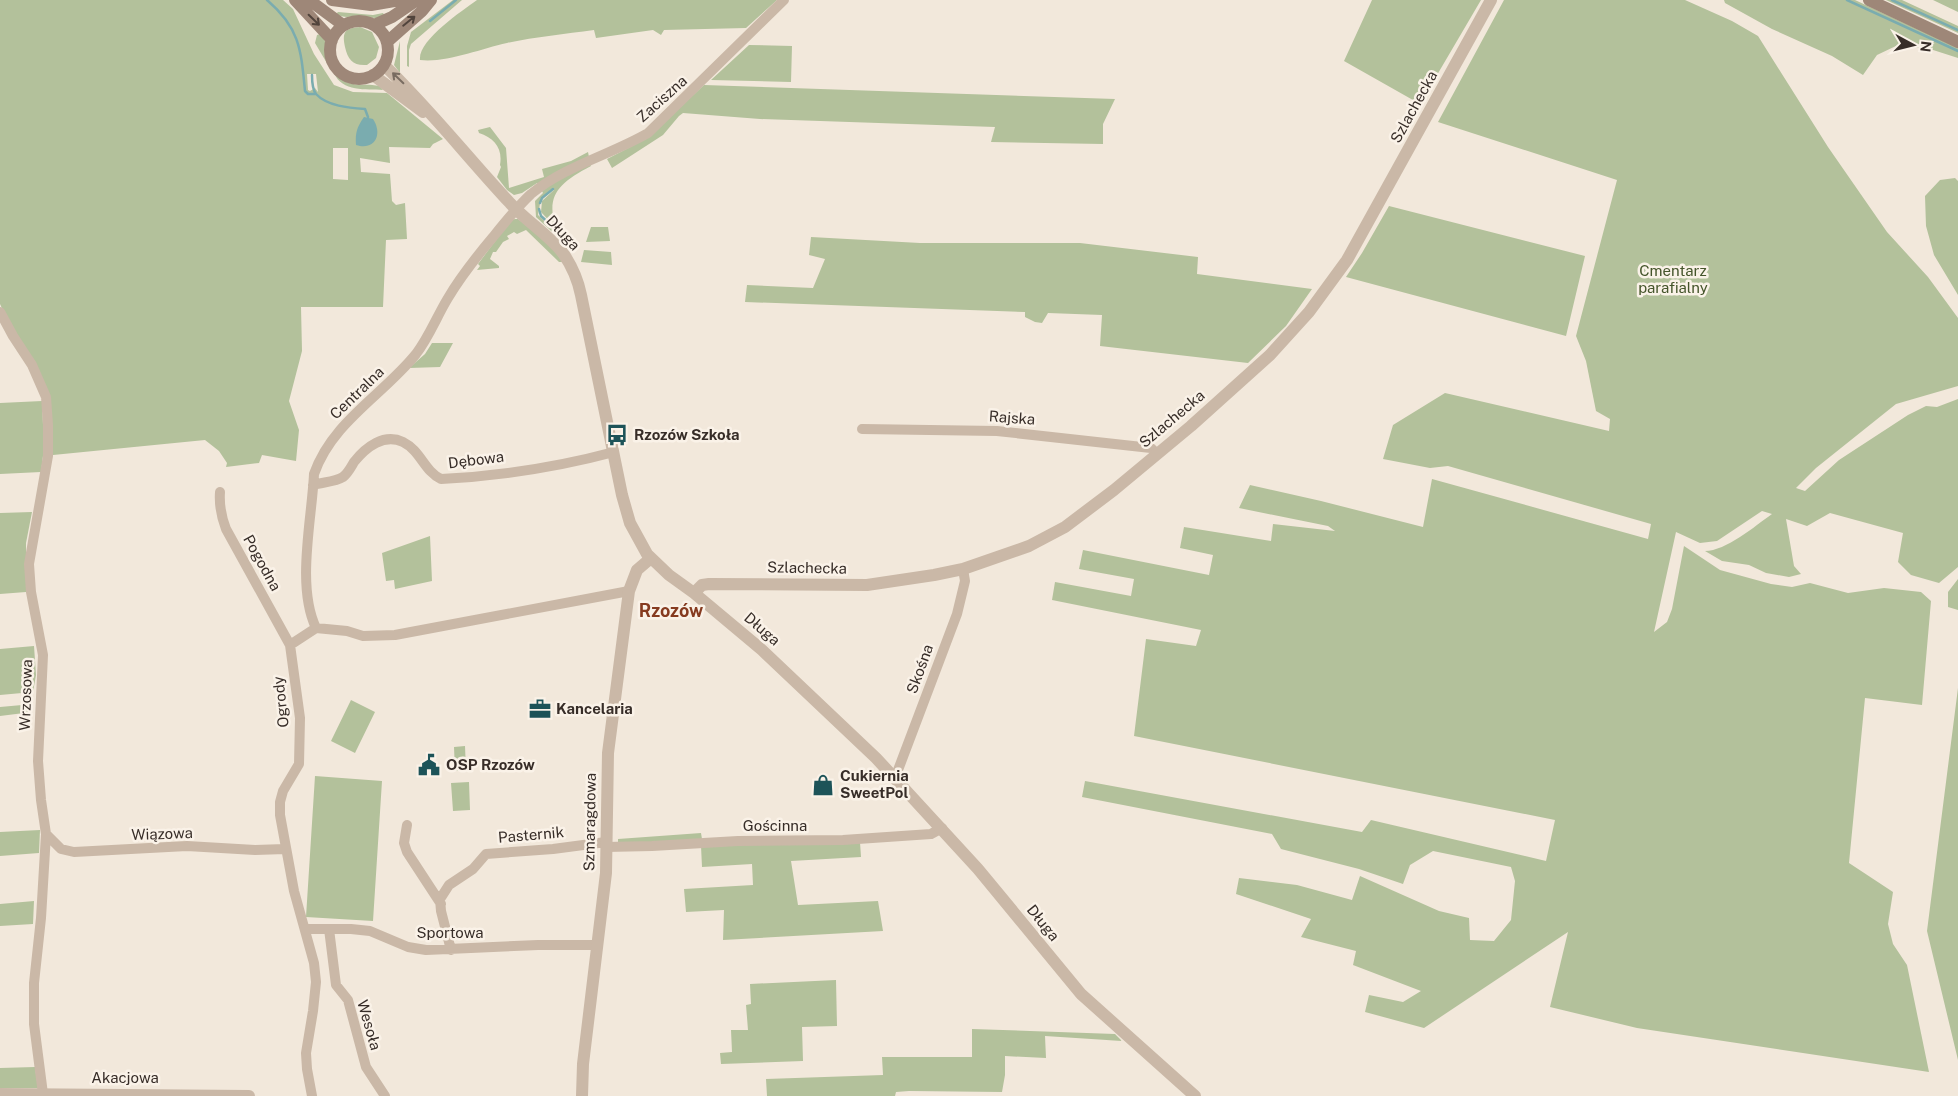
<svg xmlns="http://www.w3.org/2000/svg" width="1958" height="1096" font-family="'Public Sans',sans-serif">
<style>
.green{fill:#b3c19b;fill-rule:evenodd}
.water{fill:#7aacaf}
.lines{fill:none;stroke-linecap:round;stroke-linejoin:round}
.stream{stroke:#7aacaf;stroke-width:2.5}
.minor{stroke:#cab8a7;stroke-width:10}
.tertiary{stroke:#cab8a7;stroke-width:12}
.secondary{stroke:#9e8778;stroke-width:12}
.oneway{stroke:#51443c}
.oneway2{stroke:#796c61}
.labels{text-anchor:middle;stroke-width:5;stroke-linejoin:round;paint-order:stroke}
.street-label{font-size:15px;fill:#372d28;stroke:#faf2e8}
.park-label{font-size:15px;fill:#45552b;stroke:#faf2e8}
.poi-label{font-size:15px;font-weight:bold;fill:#372d28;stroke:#faf2e8;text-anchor:start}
.quarter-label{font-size:18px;font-weight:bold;fill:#863b20;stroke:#faf2e8}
</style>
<rect width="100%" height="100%" fill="#f2e8db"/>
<!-- green -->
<path class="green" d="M0 0H283L293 9 314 54 334 85 353 92 387 93 443 139 433 144 430 148 389 147 390 163 360 158 361 172 390 174 392 201 396 205 405 203 407 239 386 240 383 307H301L302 351 289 401 299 430 296 461 262 455 259 463 226 467 227 463 219 451 205 440 53 455 51 416 0 304ZM307 74H316L318 92 315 88 310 91 308 90ZM333 148H348V180L333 179Z
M453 0H462L411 44 409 50V67L407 66V46L411 32Z
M477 0H777L746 28 664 30 661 35 653 30 596 38 594 30C565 34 535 37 507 43 480 49 446 63 420 60 418 40 462 11 477 0Z
M1372 0H1481L1420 104 1344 61Z
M1504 0H1685L1732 21 1758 36 1828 147 1887 232 1928 277 1958 318V386L1896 404 1816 468 1796 488 1805 491 1839 460 1908 415 1926 406 1937 407 1958 399V567L1939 583 1911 575 1898 562 1903 533 1830 513 1807 526 1786 519 1794 566 1801 574 1789 577 1766 573 1749 565 1722 561 1705 551C1726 551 1755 526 1772 514L1762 511 1717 541 1700 543 1676 532 1654 632 1667 622 1672 609 1684 546 1720 570 1771 584 1792 587 1810 583 1848 593 1884 588 1921 592 1931 601 1922 705 1865 698 1849 863 1893 892 1888 924 1893 944 1907 965 1929 1072 1637 1028 1550 1007 1568 932 1424 1028 1365 1012 1369 995 1403 1002 1421 991 1353 965 1356 951 1301 937 1311 919 1236 894 1239 878 1297 885 1352 900 1360 876 1439 911 1469 918 1470 940 1494 941 1511 920 1515 881 1511 867 1433 851 1410 865 1403 884 1359 869 1281 849 1272 834 1082 797 1085 781 1362 832 1371 820 1546 861 1555 820 1134 736 1146 639 1196 646 1201 630 1052 600 1055 582 1131 596 1134 579 1079 569 1083 550 1209 575 1213 555 1180 548 1184 527 1271 541 1273 524 1335 531 1328 526 1239 508 1250 485 1321 501 1423 527 1432 479 1648 539 1651 524 1448 466 1430 468 1383 459 1393 425 1445 393 1609 431 1610 419 1596 411 1586 361 1576 336 1617 180 1438 122Z
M1724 0H1855L1958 48V58L1930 49 1898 45 1877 55 1863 75 1832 56 1772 29 1725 3Z
M1886 0H1902L1958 26V33Z
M1933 0H1958V12Z
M338 12 373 15 383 13 385 16C376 20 370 17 360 16 351 16 345 19 336 14Z
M360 27 372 32 379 47 376 58 367 65C353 66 348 60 345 47 342 33 344 28 360 27Z
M320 34 325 41 328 65 315 43 317 35Z
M400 41V73L394 65Z
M749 45 792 46 791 82 711 80Z
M334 73C354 90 357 82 380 86L383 90C366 89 342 92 334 73Z
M704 85 1115 99 1103 124V144L991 142 995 127 760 119 683 113 679 116 663 135 612 168 607 159 646 139Z
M490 127 506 148 509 188 544 177 542 169 571 161 588 152 589 157 539 185 537 183 522 193 514 195 507 190 497 177 501 167 500 165C503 148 494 138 479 133L478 130Z
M590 164 591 166C555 185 543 198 560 239L536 217 535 201 543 193 542 191 556 181ZM553 188 554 190 542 201 541 212 555 227 556 229 554 230 538 215 541 198Z
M1955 178 1958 181V295L1934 255 1926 226 1925 196 1940 180Z
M1389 206 1585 256 1566 336 1346 277 1362 253Z
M515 219H518L547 241 563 262H559L526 230 517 234 514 232 507 236 509 239 503 242 496 252H493L490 259 499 266V268L477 270 480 266 478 264 511 220Z
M591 227H608L610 241 586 242Z
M811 237 920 243H1080L1198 257 1197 274 1312 289 1286 326 1248 363 1100 346 1102 315 1048 313 1042 323 1035 322 1025 317V312L745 302 747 285 813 288 825 259 809 255Z
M584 250 611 252 612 265 581 262Z
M432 343H453L440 367 409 368 425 354Z
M42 401 44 448 41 472 0 474V403Z
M32 512 26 543V592L0 594V513Z
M430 536 432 581 395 589 394 580 386 581 382 553Z
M1958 579V610L1948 607V592Z
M34 646 36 675 33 692 0 695V649Z
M1958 688V1060L1927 931Z
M351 700 375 712 355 753 331 741Z
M33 704 32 712 0 716V707Z
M465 746 466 770 455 771 454 747Z
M315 776 382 781 373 921 306 917Z
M469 782 470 810 453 811 451 783Z
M40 830 39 853 0 856V832Z
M701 833 702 839 618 844V839Z
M860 842 861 857 791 861 798 905 878 901 883 931 723 940 724 910 686 912 684 889 753 885 752 864 702 867 701 846Z
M34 901 33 924 0 926V904Z
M836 980 837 1026 802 1027 803 1061 721 1064 720 1053 732 1052 731 1030H748L746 1005 751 1004 750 984Z
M972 1029 1115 1034 1122 1041 1045 1036 1046 1058 1005 1056V1075L1002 1092 909 1091 896 1092 895 1096H767L766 1079 883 1075 882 1057H972Z
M35 1067 38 1088H0V1068Z"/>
<!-- water -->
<path class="water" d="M364 117 373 119C383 134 375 151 356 145 355 133 357 127 364 117Z"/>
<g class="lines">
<!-- stream -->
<path class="stream" d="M267 0C300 28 301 50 305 91L308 94H316
M1847 0 1958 51
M1892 0 1958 30
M430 21 456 0
M312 75C312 81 312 89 316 94 327 106 349 108 365 109L368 117
M540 203 542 198 553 189
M539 209 541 216 555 229"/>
<!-- minor -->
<path class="minor" d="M0 312 13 336 32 365 46 397 48 425V456L29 564 31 592 43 655 38 761 41 800 46 834 41 918 34 983V1024L43 1094
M862 429 997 431 1151 448 1157 454
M313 485C323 482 335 482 343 477 348 473 351 467 354 462 366 447 384 433 403 442 421 451 424 471 441 479 499 476 558 467 614 452
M220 492C219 506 221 516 226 529L290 645
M316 628C296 586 312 519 314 474 332 422 383 395 416 354 429 337 437 316 448 298 461 276 477 256 493 237 505 222 517 207 531 194 565 166 610 155 648 133L784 0
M895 778 957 614 965 581 963 569
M407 825 404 843 407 852 441 904
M46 834 61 849 74 852 187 846 255 850 285 849
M606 847 652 846 738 841 843 840 931 834 942 828
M305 929H351L370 931 408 947 426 950 538 945H597
M329 929 336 985 348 1000 366 1067 385 1096
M451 950 441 911 440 899 449 885 473 869 486 854 553 849 606 842
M312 1096 307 1069 306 1053 313 1011 316 982 314 963 294 891 280 815V802L283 791 299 764 300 718 290 645 316 628 347 631 363 636 395 635 629 591"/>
<!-- tertiary -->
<path class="tertiary" d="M384 65C429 108 468 158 510 203 526 221 548 234 563 253 572 266 578 280 581 295L622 495 630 523 647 554 669 575 694 593 762 650 876 758 978 869 1081 994 1195 1096
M373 75 423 112
M694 593 702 585 709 584 867 585 934 575 963 569 1029 546 1065 527 1114 490 1191 426 1270 355 1309 312 1347 260 1491 0
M0 1094 249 1096
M582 1096 583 1064 606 873 608 753 629 591 637 570 651 558"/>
<!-- secondary -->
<path class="secondary" d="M295 0 332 40
M309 0 343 25
M332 0 371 5 400 0
M1869 0 1958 42
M330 50a29 29 0 1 1 58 0a29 29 0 1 1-58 0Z
M374 25 392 17 417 0
M387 42 422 11 431 0"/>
</g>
<!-- one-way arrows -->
<defs><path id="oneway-shaft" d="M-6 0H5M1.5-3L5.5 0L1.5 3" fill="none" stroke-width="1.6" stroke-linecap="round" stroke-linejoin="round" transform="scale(1.25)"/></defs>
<g class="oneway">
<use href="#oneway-shaft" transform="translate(314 20) rotate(44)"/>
<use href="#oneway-shaft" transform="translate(409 21) rotate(-39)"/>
</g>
<use class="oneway2" href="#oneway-shaft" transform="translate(398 78) rotate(-136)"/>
<!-- icons -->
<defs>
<g id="bus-bare" transform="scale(1.725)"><path d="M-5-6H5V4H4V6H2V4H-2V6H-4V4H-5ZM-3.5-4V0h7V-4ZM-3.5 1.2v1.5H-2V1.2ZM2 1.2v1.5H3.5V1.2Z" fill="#1d5358" stroke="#faf2e8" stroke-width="2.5" paint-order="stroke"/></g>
<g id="office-bare" transform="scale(1.725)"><path d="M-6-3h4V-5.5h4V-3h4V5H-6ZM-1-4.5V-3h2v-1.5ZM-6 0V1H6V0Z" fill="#1d5358" stroke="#faf2e8" stroke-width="2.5" paint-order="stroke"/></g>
<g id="civic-bare" transform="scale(1.725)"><path d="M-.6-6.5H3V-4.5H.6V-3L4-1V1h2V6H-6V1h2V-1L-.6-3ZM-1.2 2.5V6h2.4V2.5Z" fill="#1d5358" stroke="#faf2e8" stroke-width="2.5" paint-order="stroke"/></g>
<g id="shop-bare" transform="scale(1.725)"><path d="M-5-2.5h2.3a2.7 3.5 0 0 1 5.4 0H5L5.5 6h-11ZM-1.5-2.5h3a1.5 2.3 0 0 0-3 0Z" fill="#1d5358" stroke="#faf2e8" stroke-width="2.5" paint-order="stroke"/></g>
</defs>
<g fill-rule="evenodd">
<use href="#bus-bare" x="617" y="435"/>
<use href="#office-bare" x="540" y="709"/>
<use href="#civic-bare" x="429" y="765"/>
<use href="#shop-bare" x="823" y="785"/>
</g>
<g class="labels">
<!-- street labels -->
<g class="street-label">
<text transform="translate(662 99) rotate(-42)" y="5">Zaciszna</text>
<text transform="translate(1414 107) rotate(-61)" y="5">Szlachecka</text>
<text transform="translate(563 233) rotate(47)" y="5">Długa</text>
<text transform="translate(357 393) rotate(-44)" y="5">Centralna</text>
<text transform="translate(1012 418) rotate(4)" y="5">Rajska</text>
<text transform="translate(1172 419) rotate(-40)" y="5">Szlachecka</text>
<text transform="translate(476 460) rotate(-7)" y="5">Dębowa</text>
<text transform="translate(262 563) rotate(61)" y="5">Pogodna</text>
<text transform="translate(807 568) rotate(1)" y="5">Szlachecka</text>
<text transform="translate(762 629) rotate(41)" y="5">Długa</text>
<text transform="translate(920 669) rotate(-70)" y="5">Skośna</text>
<text transform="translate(26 695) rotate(-88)" y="5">Wrzosowa</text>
<text transform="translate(281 702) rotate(-96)" y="5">Ogrody</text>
<text transform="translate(590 822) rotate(-89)" y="5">Szmaragdowa</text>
<text x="775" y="831">Gościnna</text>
<text transform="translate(162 834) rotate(-2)" y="5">Wiązowa</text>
<text transform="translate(531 835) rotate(-5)" y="5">Pasternik</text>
<text transform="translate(1043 923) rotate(51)" y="5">Długa</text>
<text x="450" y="938">Sportowa</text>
<text transform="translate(369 1025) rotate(74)" y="5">Wesoła</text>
<text x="125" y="1083">Akacjowa</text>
</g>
<!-- park labels -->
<g class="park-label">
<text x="1673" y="276">Cmentarz<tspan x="1673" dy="17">parafialny</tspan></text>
</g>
<!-- poi labels -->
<g class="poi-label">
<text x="634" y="440">Rzozów Szkoła</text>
<text x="556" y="714">Kancelaria</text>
<text x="446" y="770">OSP Rzozów</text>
<text x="840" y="781">Cukiernia<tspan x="840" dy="17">SweetPol</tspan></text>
</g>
<!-- quarter labels -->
<g class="quarter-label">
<text x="671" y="617">Rzozów</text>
</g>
</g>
<!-- north arrow -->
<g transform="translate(1913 45) rotate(97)" stroke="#faf2e8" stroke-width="4" paint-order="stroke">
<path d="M0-4L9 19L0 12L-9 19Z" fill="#372d28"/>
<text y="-8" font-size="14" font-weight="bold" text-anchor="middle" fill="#372d28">N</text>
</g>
</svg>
